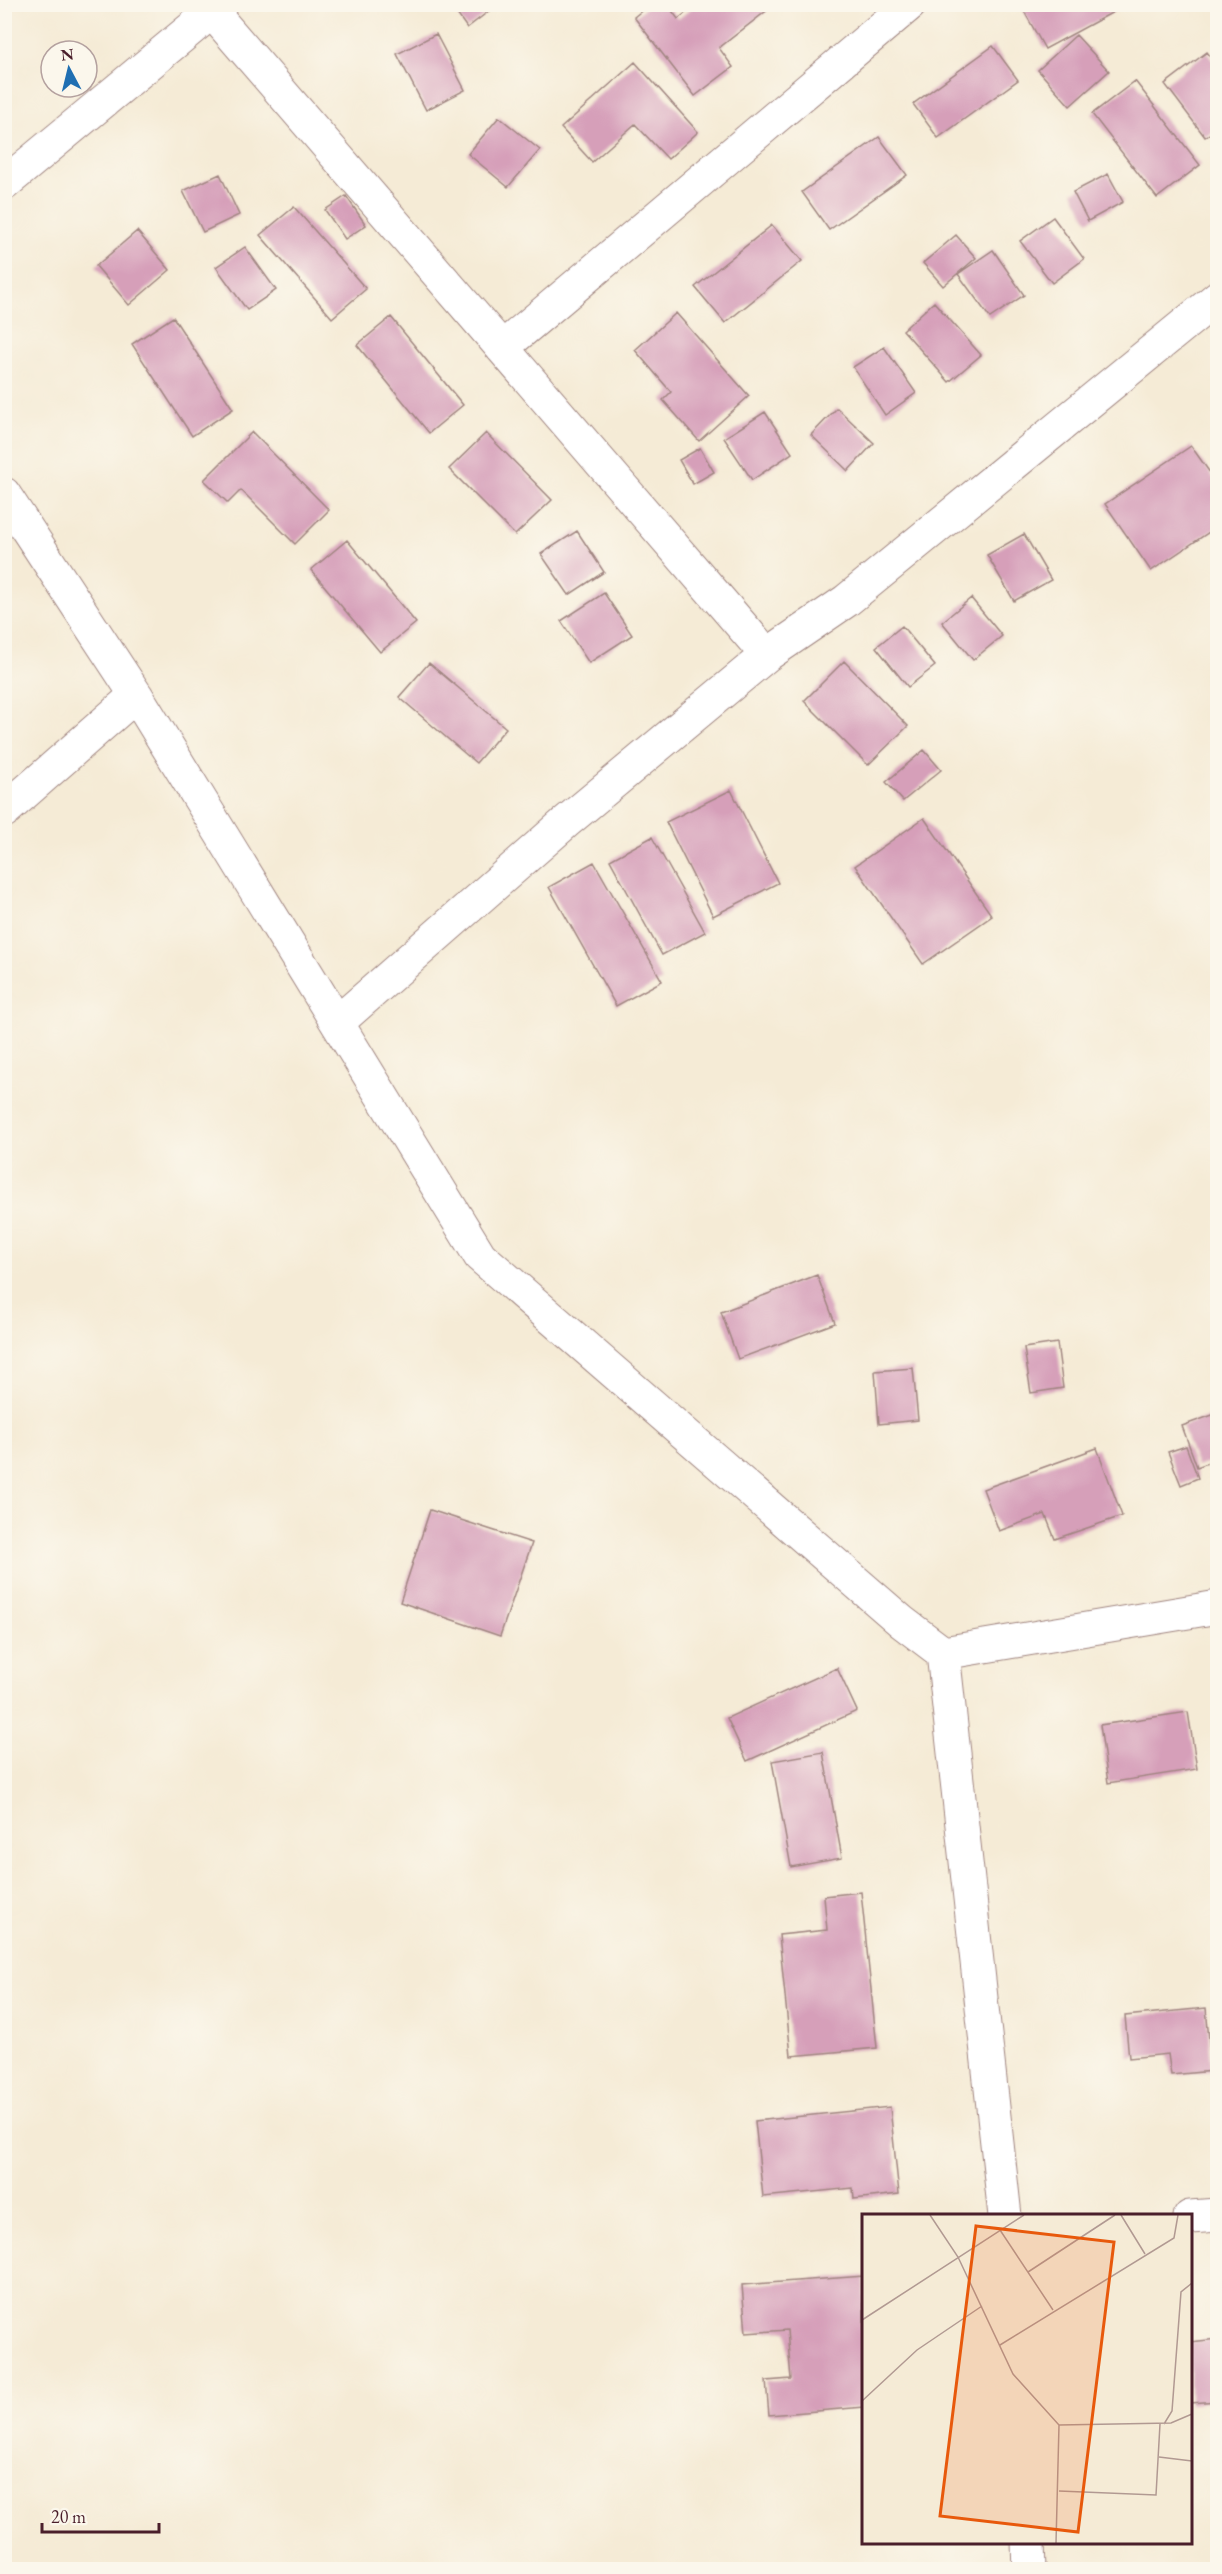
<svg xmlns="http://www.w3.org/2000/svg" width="1222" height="2574" font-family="'EB Garamond',serif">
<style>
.building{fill:#d69fb9}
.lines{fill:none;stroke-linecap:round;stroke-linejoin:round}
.street-casing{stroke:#a08580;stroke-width:35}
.street{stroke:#fff;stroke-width:33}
.inset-road{fill:none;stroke:#b19992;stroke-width:1.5}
.view{fill:#e8590c;fill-opacity:0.15;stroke:#e8590c;stroke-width:3}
.inset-edge{fill:none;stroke:#4a1f2b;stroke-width:3}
</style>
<rect width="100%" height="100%" fill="#fbf7ec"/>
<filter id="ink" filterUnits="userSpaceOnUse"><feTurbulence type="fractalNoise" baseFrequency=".0167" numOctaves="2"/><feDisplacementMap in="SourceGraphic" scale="12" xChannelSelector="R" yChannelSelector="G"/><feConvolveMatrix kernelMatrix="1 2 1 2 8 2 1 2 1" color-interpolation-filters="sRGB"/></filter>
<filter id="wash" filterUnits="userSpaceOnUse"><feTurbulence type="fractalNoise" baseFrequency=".008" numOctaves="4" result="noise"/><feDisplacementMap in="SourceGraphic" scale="24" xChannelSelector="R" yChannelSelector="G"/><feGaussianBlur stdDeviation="1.35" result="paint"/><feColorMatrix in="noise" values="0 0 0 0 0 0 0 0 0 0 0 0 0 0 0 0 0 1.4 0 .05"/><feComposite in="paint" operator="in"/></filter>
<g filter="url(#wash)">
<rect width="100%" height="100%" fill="#f5ebd6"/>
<g id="blocks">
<!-- building -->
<path class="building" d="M450 4H498L467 28Z
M650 4H667L678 19 697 4H767L770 8 719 48 733 67 695 96 634 17Z
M1020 4H1128L1045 49Z
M436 34 465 90 426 110 397 54Z
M1076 35 1109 71 1070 106 1038 70Z
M993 46 1018 80 938 138 913 104Z
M1207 52 1218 67V128L1205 137 1165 84Z
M635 62 698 132 668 159 635 124 592 162 561 128Z
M1135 81 1200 165 1157 198 1092 114Z
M499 117 540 150 508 187 468 154Z
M879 137 907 175 829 230 802 192Z
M220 174 239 215 203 232 183 191Z
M1108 174 1123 202 1088 221 1073 192Z
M346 196 366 225 345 239 325 210Z
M294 207 366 289 332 318 260 235Z
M1053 217 1084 259 1052 283 1020 241Z
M772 225 802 261 725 323 695 287Z
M137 231 170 270 129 305 96 266Z
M956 235 976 258 943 286 923 263Z
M245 247 276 290 247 310 216 267Z
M993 250 1024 295 990 318 958 274Z
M934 302 981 355 949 382 903 330Z
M676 313 749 396 699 441 663 400 671 392 635 350Z
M173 317 233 409 192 436 132 344Z
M391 317 463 405 429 433 357 345Z
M884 347 916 393 885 415 853 367Z
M837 408 874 443 848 471 811 435Z
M765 412 792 453 752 480 724 438Z
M252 432 329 510 295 544 241 490 228 503 204 480Z
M486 433 552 500 515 535 449 469Z
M1191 446 1218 484V526L1151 571 1105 504Z
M700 448 714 472 693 484 679 460Z
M577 531 604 572 569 595 541 554Z
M1024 534 1051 580 1014 601 987 555Z
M347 540 416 623 380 652 311 570Z
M604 593 632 635 589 663 561 621Z
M971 598 1002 636 973 660 942 622Z
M902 626 935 666 908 687 876 647Z
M844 661 908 726 868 765 804 701Z
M429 663 506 728 476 763 399 697Z
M924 750 941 770 903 801 886 782Z
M731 790 778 883 713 916 666 822Z
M924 818 992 916 923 964 855 866Z
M652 837 705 932 662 955 610 860Z
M594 862 662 981 616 1006 549 887Z
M817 1275 835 1323 738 1359 721 1312Z
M1057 1343 1063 1388 1031 1393 1024 1348Z
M913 1368 918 1420 879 1424 875 1371Z
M1218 1413V1459L1197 1467 1182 1426Z
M1186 1446 1198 1478 1181 1485 1168 1452Z
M1097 1448 1122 1516 1055 1539 1045 1514 999 1531 983 1489Z
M430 1510 532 1543 500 1636 400 1602Z
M837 1668 857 1711 747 1761 727 1718Z
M1188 1712 1197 1769 1108 1783 1100 1725Z
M823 1752 842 1858 791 1867 772 1761Z
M861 1892 877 2048 791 2056 779 1935 827 1930 824 1896Z
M1206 2008 1212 2071 1171 2075 1168 2054 1129 2058 1125 2016Z
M890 2107 899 2194 854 2199 853 2188 763 2197 755 2121Z
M864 2276V2407L769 2415 766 2381 791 2379 787 2330 746 2333 742 2285Z
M1218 2339V2401L1190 2403V2342Z"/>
</g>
</g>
<g filter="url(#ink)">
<use href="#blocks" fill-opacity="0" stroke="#a08580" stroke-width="1.5"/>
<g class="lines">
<!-- street casing -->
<g class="street-casing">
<path id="street" d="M212 12 767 655
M4 184 221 4
M502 348 910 4
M4 494 136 695 480 1256 902 1622 943 1653 1005 2216
M4 811 136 695
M338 1022 566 822 767 655 846 601 1218 297
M943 1653 1218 1607
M1190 2217 1218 2215
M1028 2542 1029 2570"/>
</g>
<!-- street -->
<use href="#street" class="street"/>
</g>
</g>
<!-- overview -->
<g transform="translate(862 2214)">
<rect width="330" height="330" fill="#f5ebd6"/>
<path class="inset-road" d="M68 1 96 43 151 160 197 211 194 329M259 1 283 40M138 16 191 96M166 58 253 1M0 106 162 1M138 131 312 24 316 1M0 187 55 136 120 92M302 210 310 197 319 78 330 69M197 211 309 209 330 200M297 243 330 247M197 277 294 281 298 210"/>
<path class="view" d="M114 12 252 28 216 318 78 302Z"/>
<rect width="330" height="330" class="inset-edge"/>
</g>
<!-- margin -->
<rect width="1222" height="2574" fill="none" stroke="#fbf7ec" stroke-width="24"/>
<!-- north arrow -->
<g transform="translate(69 69) rotate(353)"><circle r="28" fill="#fbf7ec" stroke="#b4a19f" stroke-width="1.5"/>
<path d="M0-4.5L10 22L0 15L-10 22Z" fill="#1f6fb2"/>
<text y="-9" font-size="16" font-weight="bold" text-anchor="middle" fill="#4a1f2b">N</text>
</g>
<!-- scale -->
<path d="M42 2523v9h117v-9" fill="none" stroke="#4a1f2b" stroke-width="3"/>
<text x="51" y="2523" font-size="18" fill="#4a1f2b" stroke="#fbf7ec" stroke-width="4.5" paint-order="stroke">20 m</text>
</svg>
